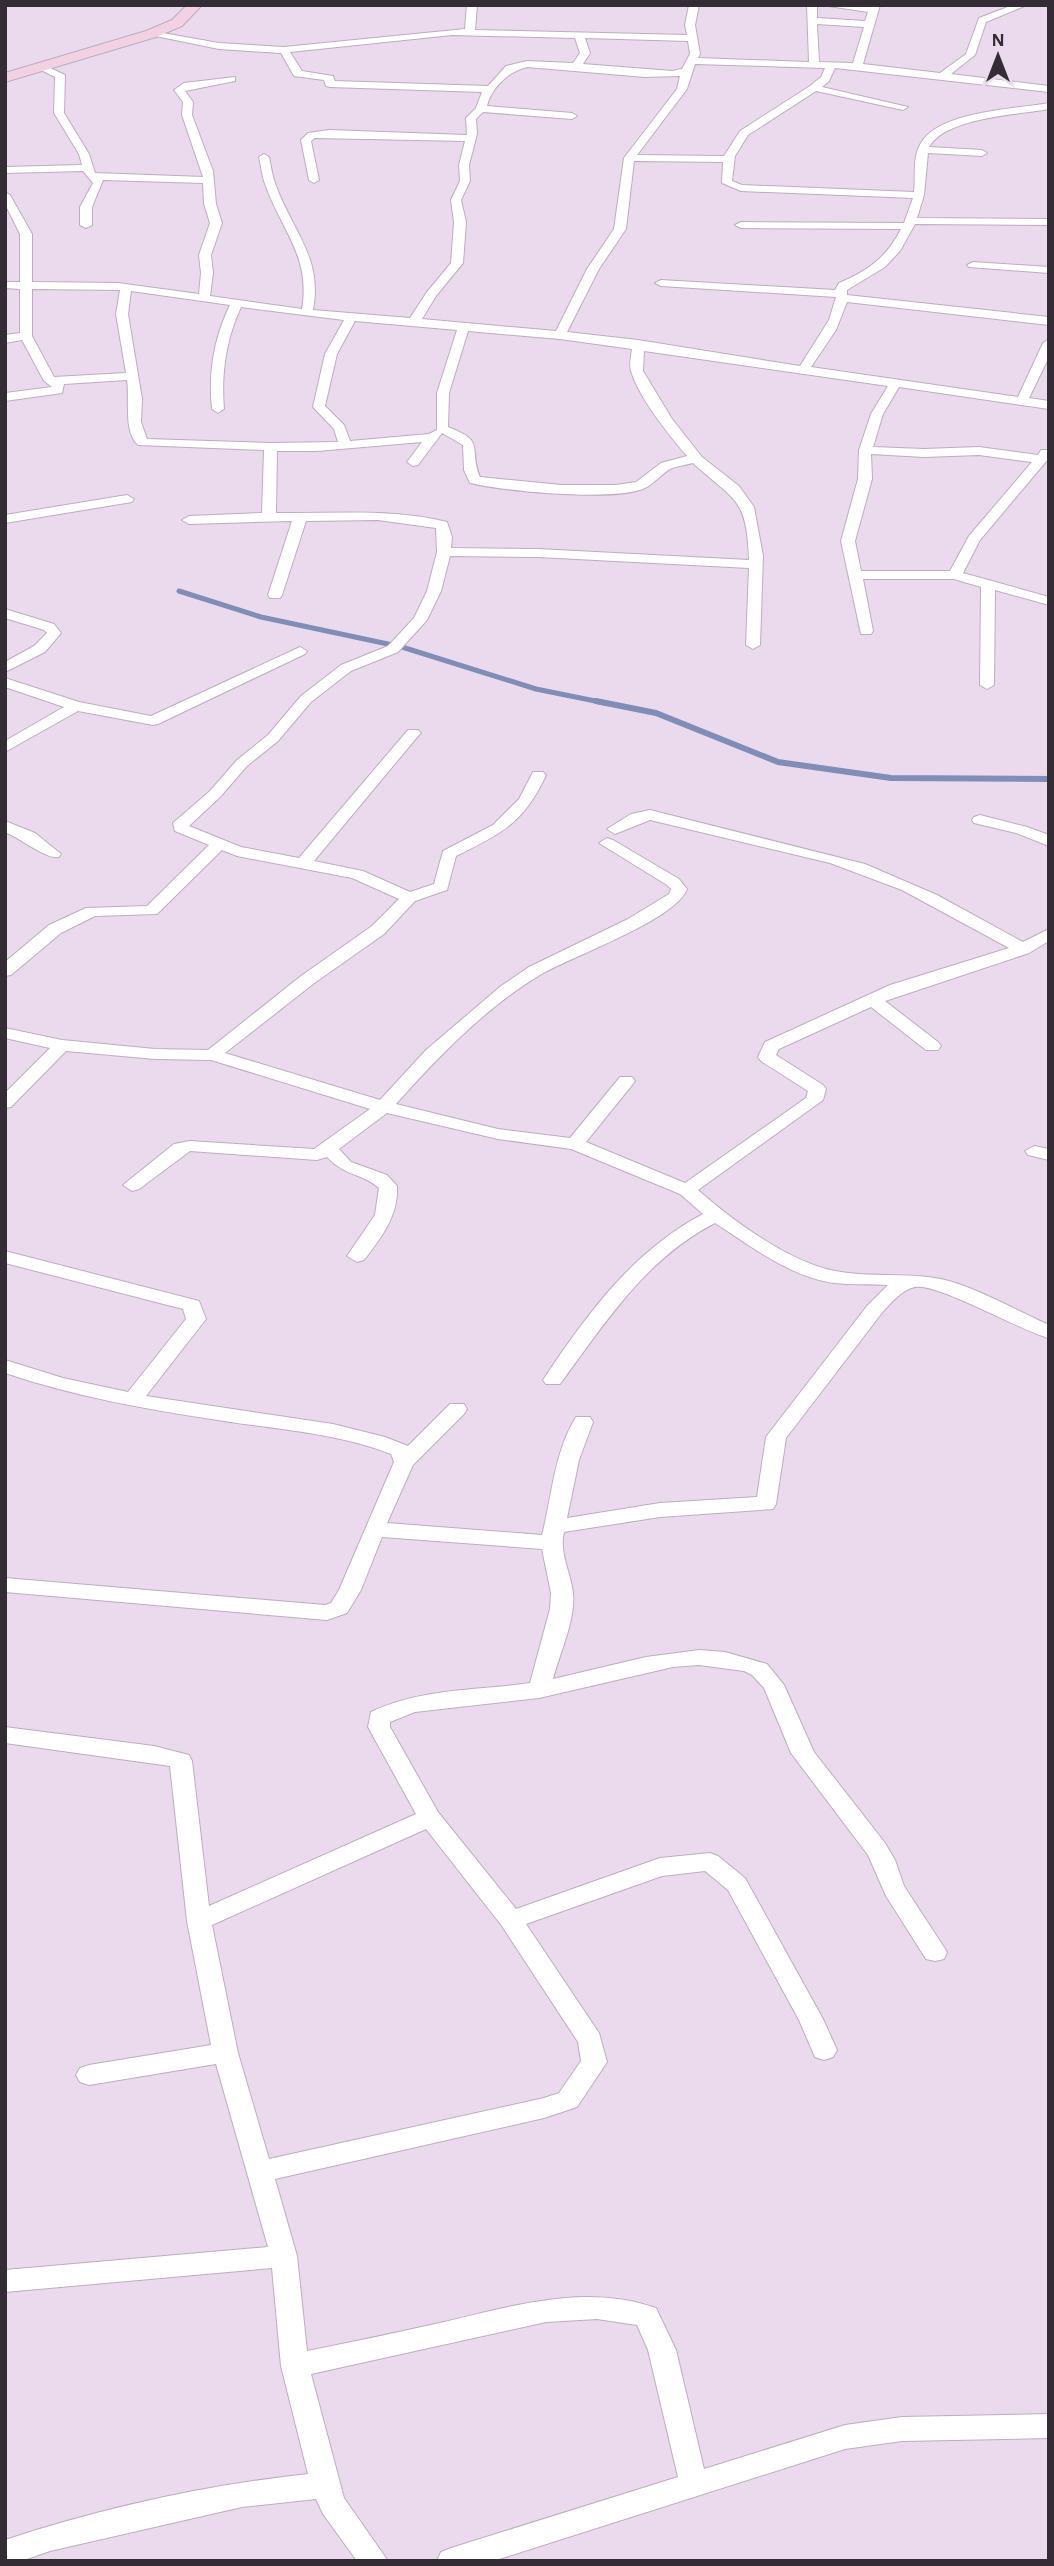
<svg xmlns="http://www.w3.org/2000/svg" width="1054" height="2566" font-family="'Alegreya Sans',sans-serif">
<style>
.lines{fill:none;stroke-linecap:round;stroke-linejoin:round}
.stream-far1{stroke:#808db6;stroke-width:5}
.stream{stroke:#808db6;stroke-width:6}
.street-casing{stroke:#bdacbf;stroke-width:2}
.secondary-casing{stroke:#bdacbf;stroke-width:2}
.street{fill:#fff;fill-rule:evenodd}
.secondary{fill:#f2d2e2;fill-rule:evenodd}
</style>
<rect width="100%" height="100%" fill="#ebdaed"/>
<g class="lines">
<!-- stream-far1 -->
<path class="stream-far1" d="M179 591 261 617 402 647 536 689 605 703"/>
<!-- stream -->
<path class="stream" d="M596 701 656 713 778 762 891 778 1049 779"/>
<!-- street casing -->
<g class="street-casing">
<path id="street" d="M467 5H477L475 30 687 35 685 25 689 5H699L695 25 700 54 698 58 809 62 807 5H817V18L865 21 868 12 822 5H880L863 64 940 73 966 54 979 18 1013 5H1027L986 22 975 55 951 74 1049 86V92L835 68 829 81 822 87 908 107 903 110 816 91 748 135 735 156 732 181 742 185 914 192C916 176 912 157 921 143 939 111 1016 109 1049 103V109C1017 115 946 117 929 147L982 150 987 153 982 156 928 153 924 195 917 218 1049 219V225L915 224 900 251 885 267 847 290V295L1049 317V325L847 302 836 330 811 367 1018 397 1043 343 1049 339V357L1029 398 1049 401V409L899 387 883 414 873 447 924 449 979 447 1038 455 1041 450H1049V458L980 540 963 573 1049 597V605L995 590 994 685 987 689 980 685 981 587 954 579H863L873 631 871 634H861L841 541 858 479 859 450 871 414 888 386 644 351 643 371 672 419 702 457 739 486 754 507 763 556 760 645 753 649 746 645 749 568 538 557 450 556 441 591 427 620 398 652 351 671 311 702 278 741 247 766 220 797 189 826 241 847 299 858 408 730H418L421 733 418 736 314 861 363 871 410 892 434 884 443 851 493 825 519 799 533 772H543L546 775C524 823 502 833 456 856L447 890 415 901 384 934 313 984 225 1053 380 1100 426 1050 501 986 529 967 628 919 669 894 671 889 667 885 599 843 607 838 613 840 679 879 687 889C676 920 572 956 540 975 485 1008 438 1057 396 1104L498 1129 570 1138 620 1077H632L635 1081 632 1085 586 1142 685 1183 806 1098 808 1091 761 1061 758 1057 765 1042 890 985 1009 948 902 890 830 863 650 820 615 834 607 829 631 814 650 810 865 864 937 895 1023 942 1049 929V941L1029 953 885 1001 938 1042 941 1046 938 1050H926L871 1007 779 1049 776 1055 823 1085 826 1089 823 1100 698 1190C733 1221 789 1262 835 1271 869 1278 906 1272 941 1279 974 1286 1017 1311 1049 1325V1338C1021 1331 936 1282 915 1287 901 1290 890 1304 881 1314L786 1438 776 1504 773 1509 660 1517 564 1532C559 1552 570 1571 573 1592 576 1619 560 1652 553 1679L646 1657 699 1650 725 1652 767 1664 784 1685 814 1752 885 1843 895 1860 904 1886 947 1952 944 1959 935 1961 926 1959 886 1896 868 1855 791 1753 764 1688 752 1675 744 1671 699 1665 673 1667 539 1698 415 1712 390 1722V1727L438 1812 516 1909 660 1858 710 1853 718 1856 745 1878 823 2019 837 2050 833 2057 824 2060 815 2057 799 2020 728 1890 705 1871 662 1876 526 1924 599 2033 607 2062 577 2107 544 2118 275 2179 297 2256 307 2351C353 2342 399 2332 444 2322 514 2306 585 2283 656 2308L676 2350 704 2469 845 2425 902 2417 1049 2414V2438L902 2441 845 2449 493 2561H437L441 2552 451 2548 678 2477 648 2350 637 2325 597 2319 546 2322 311 2374 344 2498 388 2561H357L323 2514 316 2499 242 2507 50 2551 21 2561H5V2540C102 2508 206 2485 308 2474L281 2366 272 2268 5 2292V2270L268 2247 216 2064 89 2085 80 2082 76 2075 80 2068 89 2065 211 2045 187 1921 170 1766 5 1743V1727L154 1746 189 1755 192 1761 209 1906 416 1814 368 1727 371 1712C421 1688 476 1691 530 1683L550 1609 551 1593 542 1549 382 1537 361 1590 347 1613 327 1620 5 1592V1578L325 1605 331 1603 339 1590 394 1462 391 1454C337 1433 281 1430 224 1421 150 1410 76 1397 5 1373V1360L63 1378 128 1392 186 1319 183 1309 5 1263V1251L199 1301 206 1319 146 1396 333 1424 385 1437 408 1446 450 1404H464L467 1409 464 1414 413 1465 387 1523 542 1535C552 1497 554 1452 576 1417H590L593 1422 579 1460 567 1518 660 1503 757 1497 766 1437 867 1306 888 1285C871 1284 852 1285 834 1283 790 1277 751 1246 715 1223 645 1259 605 1323 560 1384H546L543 1380C586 1315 633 1251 703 1214L680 1194 571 1149 498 1139 387 1113 339 1149 351 1162 387 1175 397 1186C399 1215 381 1238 364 1260L357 1262 347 1256 375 1215 379 1188C362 1173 346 1177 327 1157L317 1160 190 1151 139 1189 132 1191 123 1185 174 1144 190 1141 314 1149 370 1109 211 1060 155 1059 66 1051 11 1107 5 1108V1093L50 1048 5 1038V1028L62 1040 155 1049 208 1050 301 976 372 926 399 899 352 878 237 856 222 850 157 914 95 916 61 933 11 975 5 976V962L49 925 86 908 147 906 209 845 175 831 173 823 210 791 237 760 268 735 301 696 341 665 388 646 414 618 427 591 437 552 436 528 378 520 306 521 282 595 280 598H270L268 595 292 521 189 524 182 520 189 516 262 513 264 450 138 445C123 432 130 399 127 380L64 384 62 393 5 401V393L52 387 44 381 22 340 5 343V335L20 333V289L5 288V282H20V234L5 204V192L10 195 32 234V282L118 283 199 294 201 273 199 255 210 223 204 204 203 183 103 180 92 207V225L86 228 80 225V207L93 183 83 171 5 173V167L82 165 79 154 54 113 55 77 37 68 46 66 65 75 64 113 89 154 95 173 203 177 182 115 183 102 174 90 184 83 235 77V81L185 91 193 102 192 115 213 171 216 204 222 223 211 255 213 273 210 296 302 309C311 256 281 230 265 184 262 176 261 166 259 157L264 154 269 157C271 166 272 175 275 183 291 230 323 256 313 310L410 318 427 292 451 263 454 222 451 200 460 181 459 165 465 141 315 138 311 141 319 180 314 183 309 180 301 140 308 133 329 130 467 135 466 118 476 108 482 92 330 87 326 86 324 80 294 76 281 53 219 49 146 34 151 31 219 43 284 47 465 29ZM817 24 864 27 853 63 819 62ZM452 35 575 38 580 53 573 63 527 61 506 66 488 86 335 81 333 76 302 71 290 52ZM585 38 688 41 690 54 682 69 672 71 583 64 590 53ZM695 64 825 68 821 77 810 86 740 131 724 156 637 155 687 89ZM527 67 645 77 680 76 677 89 624 158 614 229 587 269 556 331 422 319 436 296 463 263 466 222 461 200 470 181 469 165 477 134 476 119 483 112 572 119 577 116 572 113 487 106C491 88 509 71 527 67ZM634 161 723 162 722 183 741 191 913 198 904 223 741 222 735 225 741 228 901 229C887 257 868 271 839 283L835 290 661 280 655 283 661 286 836 297 829 320 800 366 638 340 567 332 599 269 626 229ZM32 289 120 290 116 314 126 373 54 377 32 336ZM131 291 230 305C214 338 208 373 212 409L218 413 224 409C221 374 226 339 241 307L344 320 325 354 313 407 334 429 338 442 271 443 147 439 141 422 142 399 128 314ZM355 321 457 330 437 393V430L429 434 350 441 344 425 325 406 337 354ZM468 331 560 339 632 349C631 356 629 364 631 371 639 398 669 435 687 456L661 463 636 482 616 485H561L480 477C468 447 487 442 448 427L449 393ZM442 433 463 445 464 470 470 483C504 491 615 502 645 488 655 483 662 473 672 468 678 466 686 465 693 463 734 501 747 496 749 560L538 549 451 548 452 537 447 522C390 508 334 514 276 513L277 451H317L422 442 407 462 413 466 418 465ZM871 454 924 457 979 455 1032 462 969 536 950 571H861L855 541 872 479ZM426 1829 502 1926 578 2042 581 2061 559 2093 544 2098 269 2159 238 2053 212 1925Z
M973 262 1049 267V273L969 267 967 265Z
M127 495 134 499 132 502 5 523V515Z
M5 609 54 624 61 633 45 652 5 672V662L34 646 47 633 44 630 5 618Z
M300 647 307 651 305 654 158 724 153 725 78 711 5 752V741L64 707 5 687V678L79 702 151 716Z
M980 815 1027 827 1049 835V846L1016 833 974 823 972 820 974 817Z
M5 821 35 833 61 854 59 857C47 860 20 838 5 832Z
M1034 1146 1049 1149V1160L1028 1155 1025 1151Z"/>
</g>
<!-- secondary casing -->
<g class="secondary-casing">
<path id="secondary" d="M187 5H202L182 26 156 37 5 82V73L146 31 172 20Z"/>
</g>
<!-- street -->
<use href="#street" class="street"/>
<!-- secondary -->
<use href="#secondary" class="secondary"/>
</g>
<!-- border -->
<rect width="1054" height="2566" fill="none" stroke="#332c34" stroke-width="14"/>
<!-- north arrow -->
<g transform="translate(998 56)" stroke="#ebdaed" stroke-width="5" paint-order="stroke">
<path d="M0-5L12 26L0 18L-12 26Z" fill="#332c34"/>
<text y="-10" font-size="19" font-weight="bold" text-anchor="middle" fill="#332c34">N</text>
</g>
</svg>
